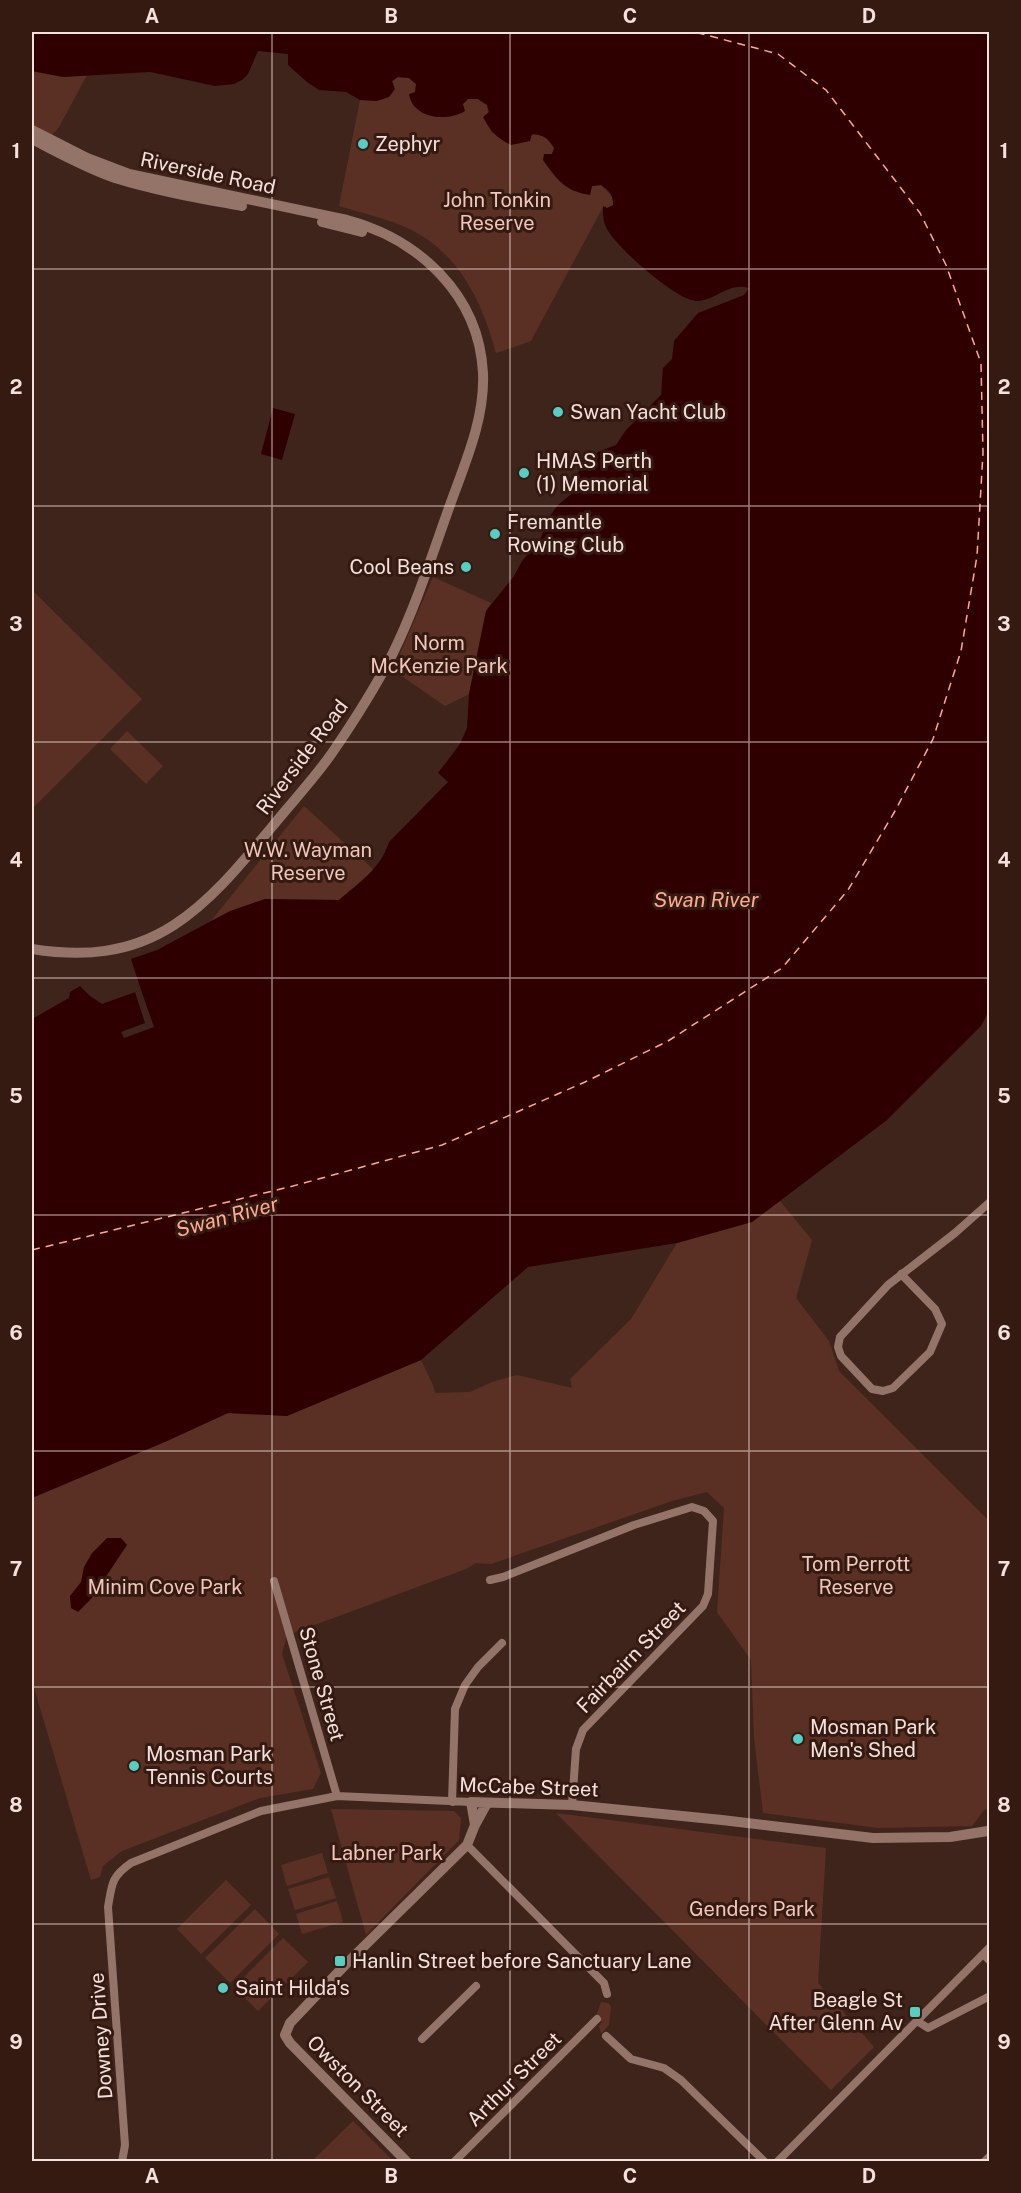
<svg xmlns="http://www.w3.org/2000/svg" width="1021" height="2193" font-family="'Public Sans',sans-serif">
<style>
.green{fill:#5a3024}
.water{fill:#2e0000}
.pier{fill:#3f241c}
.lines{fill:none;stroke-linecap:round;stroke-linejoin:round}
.ferry{stroke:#fdab93;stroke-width:1.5;stroke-dasharray:8 6;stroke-linecap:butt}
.street{stroke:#947369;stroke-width:8}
.secondary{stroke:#947369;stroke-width:10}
.grid{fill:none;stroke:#f4e1db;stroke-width:1.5;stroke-opacity:0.55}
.poi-dot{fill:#56cec2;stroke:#351a12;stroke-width:2}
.labels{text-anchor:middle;stroke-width:6;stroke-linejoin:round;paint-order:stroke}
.poi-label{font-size:20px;fill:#f4e1db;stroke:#351a12;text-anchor:start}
.street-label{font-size:20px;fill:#f4e1db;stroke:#351a12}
.park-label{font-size:20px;fill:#f2c7bb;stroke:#351a12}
.water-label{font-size:21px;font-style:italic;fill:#fdab93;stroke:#351a12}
.neatline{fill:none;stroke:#f4e1db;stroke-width:2}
.grid-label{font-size:20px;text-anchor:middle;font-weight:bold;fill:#f4e1db}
</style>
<rect width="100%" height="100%" fill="#3f241c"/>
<!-- green -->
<path class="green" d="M32 71 63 77 87 75 59 127 42 147 32 142Z
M398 77 409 78 416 84 415 92 463 104 468 99H478L487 105 491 132 511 145C529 135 541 126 554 148L552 154 590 195 592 186 601 185 613 197V205L607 208 603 207 531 341 496 353C482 301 458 250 405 227 385 218 361 213 339 206L360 100 377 101 392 82Z
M433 577 491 603 486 611 469 694 445 706 393 670Z
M32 590 142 699 32 809Z
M127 731 163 766 146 784 110 749Z
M304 806 374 870 339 900 265 899 211 921Z
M780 1201 812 1240 796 1298 829 1341 839 1371 989 1521V1809L984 1810 972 1826 878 1828 763 1813 754 1738 751 1660 717 1612 724 1508 707 1492 672 1501 491 1564 476 1563 466 1569 290 1634 286 1639 282 1654 321 1773 313 1789 260 1798 122 1851 103 1866 100 1877 91 1880 32 1681V1498L167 1441 228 1413 287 1416 421 1360 433 1385 435 1393 470 1392 492 1382 517 1375 572 1388 570 1379 631 1319 677 1243 752 1222Z
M331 1809 454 1811 461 1818 459 1840 366 1935Z
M556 1813 826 1848 818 1983 874 2047 831 2090Z
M322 1853 328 1873 287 1886 281 1865Z
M329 1877 336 1898 295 1910 288 1889Z
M226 1880 251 1905 201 1954 177 1929Z
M337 1901 343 1922 302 1934 296 1914Z
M255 1909 279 1934 230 1983 205 1958Z
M283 1938 308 1962 258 2011 234 1987Z
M601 2002 608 2003 611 2006 609 2025 601 2034 599 2026 602 2022 596 2016Z
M353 2121 393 2161H312Z"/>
<!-- water -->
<path class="water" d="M32 32H989L990 1009 981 1026 887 1120 752 1222 677 1243 528 1267 421 1360 287 1416 228 1413 167 1441 32 1498V1019L69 998 70 992 80 986 90 996 102 1004 141 990 131 959 157 950 230 911 265 899 339 900C359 883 381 868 389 842L448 782 438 773 460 744 467 728 469 694 486 611 514 576 522 561 540 540 549 517 558 505 575 491 578 472 598 452 616 445 626 430 661 395 663 368 672 359 674 341 698 313 744 295 749 288C728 282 714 302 696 301 676 300 616 247 607 229 603 222 603 215 603 206L607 208 613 205C613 194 609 191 601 185L592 186 590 195C565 191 557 180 543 160L544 154H552L554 148C548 138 544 135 532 134L530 141 511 145C497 138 490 131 483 117L489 112 487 105 478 99H468L463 104 465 111C447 122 413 119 409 94L415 92 416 84 409 78 398 77 392 81 395 89 389 97 377 101 360 100 346 92 319 90 307 82 288 65V54L258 51 248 74 242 80 234 84 215 86 150 72 63 77 32 71Z
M273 408 295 414 282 460 261 454Z
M107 1538H121L127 1545 91 1599 78 1612 71 1608 70 1596 81 1582 84 1567 92 1553Z"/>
<!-- pier -->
<path class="pier" d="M141 990 154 1027 124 1038 121 1032 145 1023 135 992Z"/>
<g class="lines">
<!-- ferry -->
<path class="ferry" d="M32 1250 293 1186 442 1145 585 1082 668 1041 782 968 848 890 895 811 933 739 961 651 977 556 983 453 981 363 946 265 920 213 826 90 778 54 695 32"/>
<!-- street -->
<path class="street" d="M901 1274 935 1309 942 1324 930 1352 893 1388 883 1391 872 1389 841 1356 838 1347 840 1337 888 1285 955 1233 990 1202
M490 1580 503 1577 634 1525 692 1507 704 1511 713 1521 708 1594 703 1606 583 1730 576 1749 572 1805
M274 1581 337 1796
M452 1802 455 1709 465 1685 478 1667 502 1643
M467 1845 604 1983 607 1994
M983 1954 990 1961
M917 2021 928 2028 990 1996
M606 2036 631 2059 664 2068 681 2080 765 2162
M422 2039 476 1986
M122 2162 125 2145 108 1907C112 1884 111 1877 131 1863L261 1811 337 1796 471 1802
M454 2162 597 2019
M777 2162 990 1947
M984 2162 990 2156"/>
<!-- secondary -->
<path class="secondary" d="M32 130 87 158 129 174 347 220C418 239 479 294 483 373 485 419 465 463 450 505 432 555 416 606 393 653 375 688 354 721 332 753 314 779 291 803 271 828 241 864 212 900 174 925 129 954 83 957 32 949
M32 139C59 153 86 168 115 178 157 191 199 198 242 206
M322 222 362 232
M475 1825 471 1802 572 1805 722 1820 873 1838 950 1837 988 1831
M407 2162 290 2043 285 2035 290 2023 346 1964 467 1845 475 1825 487 1803"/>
</g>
<!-- grid -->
<path class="grid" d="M272 32V2162M510 32V2162M749 32V2162M32 269H990M32 506H990M32 742H990M32 978H990M32 1215H990M32 1451H990M32 1687H990M32 1924H990"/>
<!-- markers -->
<g class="poi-dot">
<circle cx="363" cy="144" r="6"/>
<circle cx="558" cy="412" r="6"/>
<circle cx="524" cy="473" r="6"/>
<circle cx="495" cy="534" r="6"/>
<circle cx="466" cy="567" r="6"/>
<circle cx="798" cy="1739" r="6"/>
<circle cx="134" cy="1766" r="6"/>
<rect x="334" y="1955" width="12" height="12" rx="3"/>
<circle cx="223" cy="1988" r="6"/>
<rect x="909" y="2006" width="12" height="12" rx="3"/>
</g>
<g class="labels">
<!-- poi labels -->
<g class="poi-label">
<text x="375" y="151">Zephyr</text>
<text x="570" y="419">Swan Yacht Club</text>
<text x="536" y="468">HMAS Perth<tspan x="536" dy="23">(1) Memorial</tspan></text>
<text x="507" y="529">Fremantle<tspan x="507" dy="23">Rowing Club</tspan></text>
<text x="454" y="574" text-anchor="end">Cool Beans</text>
<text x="810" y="1734">Mosman Park<tspan x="810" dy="23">Men's Shed</tspan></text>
<text x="146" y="1761">Mosman Park<tspan x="146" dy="23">Tennis Courts</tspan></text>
<text x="352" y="1968">Hanlin Street before Sanctuary Lane</text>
<text x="235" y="1995">Saint Hilda's</text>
<text x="903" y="2007" text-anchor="end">Beagle St<tspan x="903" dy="23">After Glenn Av</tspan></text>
</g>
<!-- street labels -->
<g class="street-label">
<text transform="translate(208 173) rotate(12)" y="7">Riverside Road</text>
<text transform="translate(302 757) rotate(-53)" y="7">Riverside Road</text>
<text transform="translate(631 1657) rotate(-46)" y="7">Fairbairn Street</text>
<text transform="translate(322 1684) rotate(74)" y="7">Stone Street</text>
<text transform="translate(529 1787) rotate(2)" y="7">McCabe Street</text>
<text transform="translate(101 2036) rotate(-94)" y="7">Downey Drive</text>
<text transform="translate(514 2079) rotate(-45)" y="7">Arthur Street</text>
<text transform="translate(358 2086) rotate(45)" y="7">Owston Street</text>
</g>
<!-- park labels -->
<g class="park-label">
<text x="497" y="207">John Tonkin<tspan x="497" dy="23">Reserve</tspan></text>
<text x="439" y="650">Norm<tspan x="439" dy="23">McKenzie Park</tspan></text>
<text x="308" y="857">W.W. Wayman<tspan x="308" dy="23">Reserve</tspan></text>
<text x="856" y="1571">Tom Perrott<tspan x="856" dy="23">Reserve</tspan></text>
<text x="165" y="1594">Minim Cove Park</text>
<text x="387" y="1860">Labner Park</text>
<text x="752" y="1916">Genders Park</text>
</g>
<!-- water labels -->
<g class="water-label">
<text x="706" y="907">Swan River</text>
<text transform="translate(227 1217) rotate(-15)" y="7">Swan River</text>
</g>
</g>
<!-- border -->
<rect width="1021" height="2193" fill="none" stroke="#351a12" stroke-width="66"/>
<rect x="33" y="33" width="955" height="2127" class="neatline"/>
<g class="grid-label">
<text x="152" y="23">A</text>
<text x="391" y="23">B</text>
<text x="630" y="23">C</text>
<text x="869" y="23">D</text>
<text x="16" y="158">1</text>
<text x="1004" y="158">1</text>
<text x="16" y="394">2</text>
<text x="1004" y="394">2</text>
<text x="16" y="631">3</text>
<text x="1004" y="631">3</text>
<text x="16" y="867">4</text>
<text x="1004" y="867">4</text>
<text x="16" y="1103">5</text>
<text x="1004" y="1103">5</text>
<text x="16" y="1340">6</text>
<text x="1004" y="1340">6</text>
<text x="16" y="1576">7</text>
<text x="1004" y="1576">7</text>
<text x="16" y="1812">8</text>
<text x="1004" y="1812">8</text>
<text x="16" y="2049">9</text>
<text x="1004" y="2049">9</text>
<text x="152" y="2183">A</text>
<text x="391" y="2183">B</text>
<text x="630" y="2183">C</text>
<text x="869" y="2183">D</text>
</g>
</svg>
